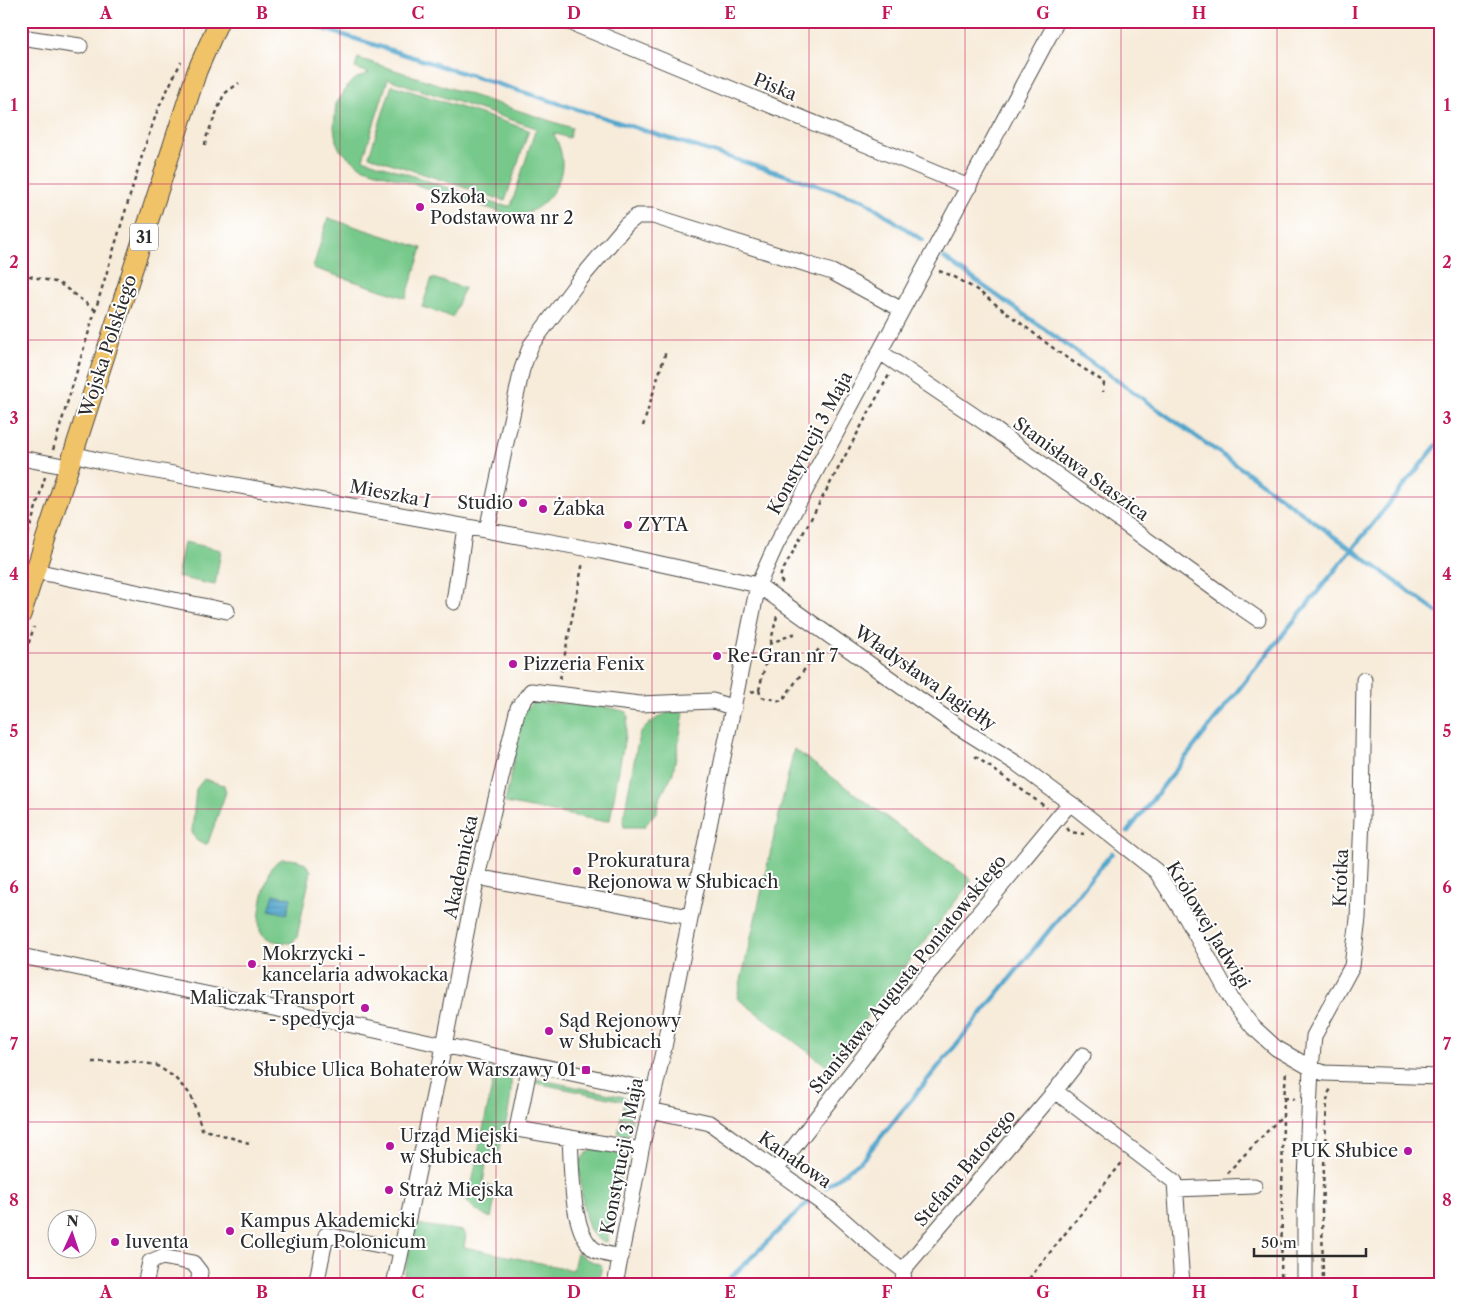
<svg xmlns="http://www.w3.org/2000/svg" width="1461" height="1306" font-family="'Libre Caslon Text',serif">
<style>
.green{fill:#77c98b;stroke:#517a5b;fill-rule:evenodd}
.water{fill:url(#water-rules);stroke:#3e687c}
.lines{fill:none;stroke-linecap:round;stroke-linejoin:round}
.stream{stroke:#50a5cc;stroke-width:4.5}
.minor-casing{stroke:#4a4845;stroke-width:17}
.major-casing{stroke:#4a4845;stroke-width:21}
.path{stroke:#4a4845;stroke-width:2.5;stroke-dasharray:4 4;stroke-linecap:butt}
.minor{stroke:#fff;stroke-width:15}
.major{stroke:#f0c369;stroke-width:19}
.grid{fill:none;stroke:#c2185b;stroke-width:1;stroke-opacity:0.55}
.poi-dot{fill:#b5179e;stroke:#fff;stroke-width:2}
.labels{text-anchor:middle;stroke-width:4;stroke-linejoin:round;paint-order:stroke}
.shield{fill:#fff;stroke:#6b6b6b;stroke-width:1}
.shield-label{font-size:16px;font-weight:bold;fill:#2b2b2b}
.street-label{font-size:18px;fill:#2b2b2b;stroke:#fff}
.poi-label{font-size:18px;fill:#2b2b2b;stroke:#fff;text-anchor:start}
.neatline{fill:none;stroke:#c2185b;stroke-width:2}
.grid-label{font-size:16px;text-anchor:middle;font-weight:bold;fill:#c2185b}
</style>
<defs>
<pattern id="water-rules" width="6" height="5" patternUnits="userSpaceOnUse" patternTransform="scale(1.25)"><rect width="6" height="5" fill="#50a5cc"/><path d="M0 2.5h6" fill="none" stroke="#4387a6"/></pattern>
</defs>
<rect width="100%" height="100%" fill="#fff"/>
<filter id="ink" filterUnits="userSpaceOnUse"><feTurbulence type="fractalNoise" baseFrequency=".02" numOctaves="2"/><feDisplacementMap in="SourceGraphic" scale="10" xChannelSelector="R" yChannelSelector="G"/><feConvolveMatrix kernelMatrix="1 2 1 2 8 2 1 2 1" color-interpolation-filters="sRGB"/></filter>
<filter id="wash" filterUnits="userSpaceOnUse"><feTurbulence type="fractalNoise" baseFrequency=".0096" numOctaves="4" result="noise"/><feDisplacementMap in="SourceGraphic" scale="20" xChannelSelector="R" yChannelSelector="G"/><feGaussianBlur stdDeviation="1.12" result="paint"/><feColorMatrix in="noise" values="0 0 0 0 0 0 0 0 0 0 0 0 0 0 0 0 0 1.4 0 .05"/><feComposite in="paint" operator="in"/></filter>
<g filter="url(#wash)">
<rect width="100%" height="100%" fill="#f7ebd9"/>
<!-- green -->
<path class="green" d="M358 58 572 128 569 138 553 133C558 142 562 151 562 162 563 184 544 210 522 214 517 215 512 214 507 214L361 167 340 150 336 141 334 127 336 104 350 83 357 78 369 73 355 68ZM388 79 536 128 511 206 499 205 363 159Z
M392 85 529 130 505 201 369 156Z
M328 218 422 248 406 298 313 268Z
M432 278 464 288 453 317 422 307Z
M184 542 221 550 215 585 177 577Z
M532 703C562 703 598 703 627 712L628 719 610 820 602 821 505 803 524 711Z
M670 712 684 713 673 773 659 800 657 811 644 827H624L623 820 639 735C648 723 657 717 670 712Z
M794 749 972 880 828 1067 737 998Z
M204 779 224 785 226 792 208 843 204 845 196 840 192 832 196 789Z
M282 859C295 859 304 859 311 871L297 937 293 943C282 943 267 942 261 932 255 920 266 877 273 866 275 863 279 861 282 859Z
M487 1068 504 1071 510 1075C515 1093 503 1133 499 1153L492 1151 489 1160 477 1158 493 1081 485 1079 482 1076 484 1069Z
M537 1079 625 1097 633 1103 634 1107 629 1136 618 1134 624 1101 536 1083Z
M599 1149 625 1155 607 1242C580 1241 582 1185 579 1165 582 1155 589 1150 599 1149Z
M476 1163 486 1165 483 1183 497 1188 491 1218C474 1211 466 1204 461 1186L471 1188Z
M415 1224 463 1231 466 1235 464 1247 573 1270 577 1252 586 1259 602 1265 598 1285H402Z"/>
<!-- water -->
<path class="water" d="M274 894 291 898 287 914 269 910Z"/>
<g class="lines">
<!-- stream -->
<path class="stream" d="M299 21 864 200 922 240
M944 258 1245 471 1440 614
M1128 831 1250 675 1440 441
M826 1187 863 1159 1112 853
M723 1285 808 1202"/>
</g>
</g>
<g filter="url(#ink)">
<g class="lines">
<!-- minor casing -->
<g class="minor-casing">
<path id="minor" d="M567 21 969 187
M21 37 80 46
M880 352 991 427 1223 595 1258 619
M73 454 101 461 601 551 758 585 957 726 1016 763 1070 803 1156 871 1187 919 1233 1002 1253 1027 1276 1048 1311 1068 1324 1073 1440 1077
M21 458 69 467
M487 530 522 369 531 345 578 282 626 225 637 216H653L832 272 902 310
M35 571 227 611
M454 602 465 527
M477 877 690 917
M21 956 283 1010 654 1091
M530 1064 517 1129 641 1150
M1055 1091 1175 1182 1182 1285
M650 1110 710 1123 833 1211 878 1251 903 1270
M570 1138C572 1166 570 1233 595 1250 602 1254 613 1255 621 1257
M776 1170 919 985 1070 803
M1176 1189 1254 1186
M903 1270 1055 1091 1083 1055
M903 1270 904 1285
M145 1285 150 1262 162 1257 193 1263 200 1272 198 1285
M316 1285 326 1235 401 1249
M394 1285 439 1071 477 877 518 708 531 691 640 704 713 701 734 708
M615 1285 641 1150 663 1052 758 585 776 545 1057 21
M1305 1285V1201L1311 1068 1314 1036 1352 966 1358 919 1362 816 1364 680"/>
</g>
<!-- major casing -->
<g class="major-casing">
<path id="major" d="M21 615 197 71 219 21"/>
</g>
<!-- path -->
<path class="path" d="M205 145 206 138 224 94 239 83
M939 271 953 276 977 290 1061 354 1104 382 1103 392
M21 274 59 283 95 310
M643 426 666 351
M53 450 145 146 158 109 181 62
M28 534 45 477
M783 583 780 580 781 574 889 375
M769 644 798 632
M21 666 34 627
M560 679 583 562
M759 690 761 697 782 701 821 646
M751 692 759 690 777 616
M975 756 1047 808
M1067 828 1070 832 1084 834
M92 1062 132 1061 156 1065 174 1077 191 1095 202 1129 249 1143
M1284 1098 1295 1099
M460 1158 489 1163
M1227 1173 1282 1116
M1024 1285 1124 1160
M1281 1285 1283 1115 1286 1071
M1323 1285 1322 1209 1327 1101 1329 1092 1332 1088"/>
<!-- minor -->
<use href="#minor" class="minor"/>
<!-- major -->
<use href="#major" class="major"/>
</g>
</g>
<!-- grid -->
<path class="grid" d="M184 21V1285M340 21V1285M496 21V1285M652 21V1285M809 21V1285M965 21V1285M1121 21V1285M1277 21V1285M21 184H1440M21 340H1440M21 497H1440M21 653H1440M21 809H1440M21 966H1440M21 1122H1440"/>
<!-- markers -->
<g class="poi-dot">
<circle cx="420" cy="207" r="5"/>
<circle cx="523" cy="503" r="5"/>
<circle cx="543" cy="509" r="5"/>
<circle cx="628" cy="525" r="5"/>
<circle cx="717" cy="656" r="5"/>
<circle cx="513" cy="664" r="5"/>
<circle cx="577" cy="871" r="5"/>
<circle cx="252" cy="964" r="5"/>
<circle cx="365" cy="1008" r="5"/>
<circle cx="549" cy="1031" r="5"/>
<rect x="581" y="1065" width="10" height="10" rx="2.5"/>
<circle cx="390" cy="1146" r="5"/>
<circle cx="1408" cy="1151" r="5"/>
<circle cx="389" cy="1190" r="5"/>
<circle cx="230" cy="1231" r="5"/>
<circle cx="115" cy="1242" r="5"/>
</g>
<g class="labels">
<!-- shield labels -->
<rect class="shield" x="130" y="223.5" width="28" height="27" rx="4"/>
<g class="shield-label">
<text x="144" y="243">31</text>
</g>
<!-- street labels -->
<g class="street-label">
<text transform="translate(775 87) rotate(22)" y="6">Piska</text>
<text transform="translate(108 346) rotate(-72)" y="6">Wojska Polskiego</text>
<text transform="translate(810 443) rotate(-62)" y="6">Konstytucji 3 Maja</text>
<text transform="translate(1081 469) rotate(36)" y="6">Stanisława Staszica</text>
<text transform="translate(390 494) rotate(11)" y="6">Mieszka I</text>
<text transform="translate(925 678) rotate(35)" y="6">Władysława Jagiełły</text>
<text transform="translate(461 867) rotate(-78)" y="6">Akademicka</text>
<text transform="translate(1341 878) rotate(-88)" y="6">Krótka</text>
<text transform="translate(1208 925) rotate(59)" y="6">Królowej Jadwigi</text>
<text transform="translate(908 974) rotate(-51)" y="6">Stanisława Augusta Poniatowskiego</text>
<text transform="translate(622 1156) rotate(-79)" y="6">Konstytucji 3 Maja</text>
<text transform="translate(795 1160) rotate(35)" y="6">Kanałowa</text>
<text transform="translate(965 1168) rotate(-50)" y="6">Stefana Batorego</text>
</g>
<!-- poi labels -->
<g class="poi-label">
<text x="430" y="203">Szkoła<tspan x="430" dy="21">Podstawowa nr 2</tspan></text>
<text x="513" y="509" text-anchor="end">Studio</text>
<text x="553" y="515">Żabka</text>
<text x="638" y="531">ZYTA</text>
<text x="727" y="662">Re-Gran nr 7</text>
<text x="523" y="670">Pizzeria Fenix</text>
<text x="587" y="867">Prokuratura<tspan x="587" dy="21">Rejonowa w Słubicach</tspan></text>
<text x="262" y="960">Mokrzycki -<tspan x="262" dy="21">kancelaria adwokacka</tspan></text>
<text x="355" y="1004" text-anchor="end">Maliczak Transport<tspan x="355" dy="21">- spedycja</tspan></text>
<text x="559" y="1027">Sąd Rejonowy<tspan x="559" dy="21">w Słubicach</tspan></text>
<text x="576" y="1076" text-anchor="end">Słubice Ulica Bohaterów Warszawy 01</text>
<text x="400" y="1142">Urząd Miejski<tspan x="400" dy="21">w Słubicach</tspan></text>
<text x="1398" y="1157" text-anchor="end">PUK Słubice</text>
<text x="399" y="1196">Straż Miejska</text>
<text x="240" y="1227">Kampus Akademicki<tspan x="240" dy="21">Collegium Polonicum</tspan></text>
<text x="125" y="1248">Iuventa</text>
</g>
</g>
<!-- margin -->
<rect width="1461" height="1306" fill="none" stroke="#fff" stroke-width="55"/>
<!-- north arrow -->
<g transform="translate(72 1234) rotate(3)"><circle r="24" fill="#ffffff" stroke="#aaaaaa"/>
<path d="M0-4L9 19L0 12L-9 19Z" fill="#b5179e"/>
<text y="-8" font-size="14" font-weight="bold" text-anchor="middle" fill="#2b2b2b">N</text>
</g>
<!-- scale -->
<path d="M1254 1248v8h112v-8" fill="none" stroke="#2b2b2b" stroke-width="2.5"/>
<text x="1261" y="1248" font-size="15" fill="#2b2b2b" stroke="#ffffff" stroke-width="4" paint-order="stroke">50 m</text>
<rect x="28" y="28" width="1406" height="1250" class="neatline"/>
<g class="grid-label">
<text x="106" y="19">A</text>
<text x="262" y="19">B</text>
<text x="418" y="19">C</text>
<text x="574" y="19">D</text>
<text x="730" y="19">E</text>
<text x="887" y="19">F</text>
<text x="1043" y="19">G</text>
<text x="1199" y="19">H</text>
<text x="1355" y="19">I</text>
<text x="14" y="111">1</text>
<text x="1447" y="111">1</text>
<text x="14" y="268">2</text>
<text x="1447" y="268">2</text>
<text x="14" y="424">3</text>
<text x="1447" y="424">3</text>
<text x="14" y="580">4</text>
<text x="1447" y="580">4</text>
<text x="14" y="737">5</text>
<text x="1447" y="737">5</text>
<text x="14" y="893">6</text>
<text x="1447" y="893">6</text>
<text x="14" y="1050">7</text>
<text x="1447" y="1050">7</text>
<text x="14" y="1206">8</text>
<text x="1447" y="1206">8</text>
<text x="106" y="1298">A</text>
<text x="262" y="1298">B</text>
<text x="418" y="1298">C</text>
<text x="574" y="1298">D</text>
<text x="730" y="1298">E</text>
<text x="887" y="1298">F</text>
<text x="1043" y="1298">G</text>
<text x="1199" y="1298">H</text>
<text x="1355" y="1298">I</text>
</g>
</svg>
